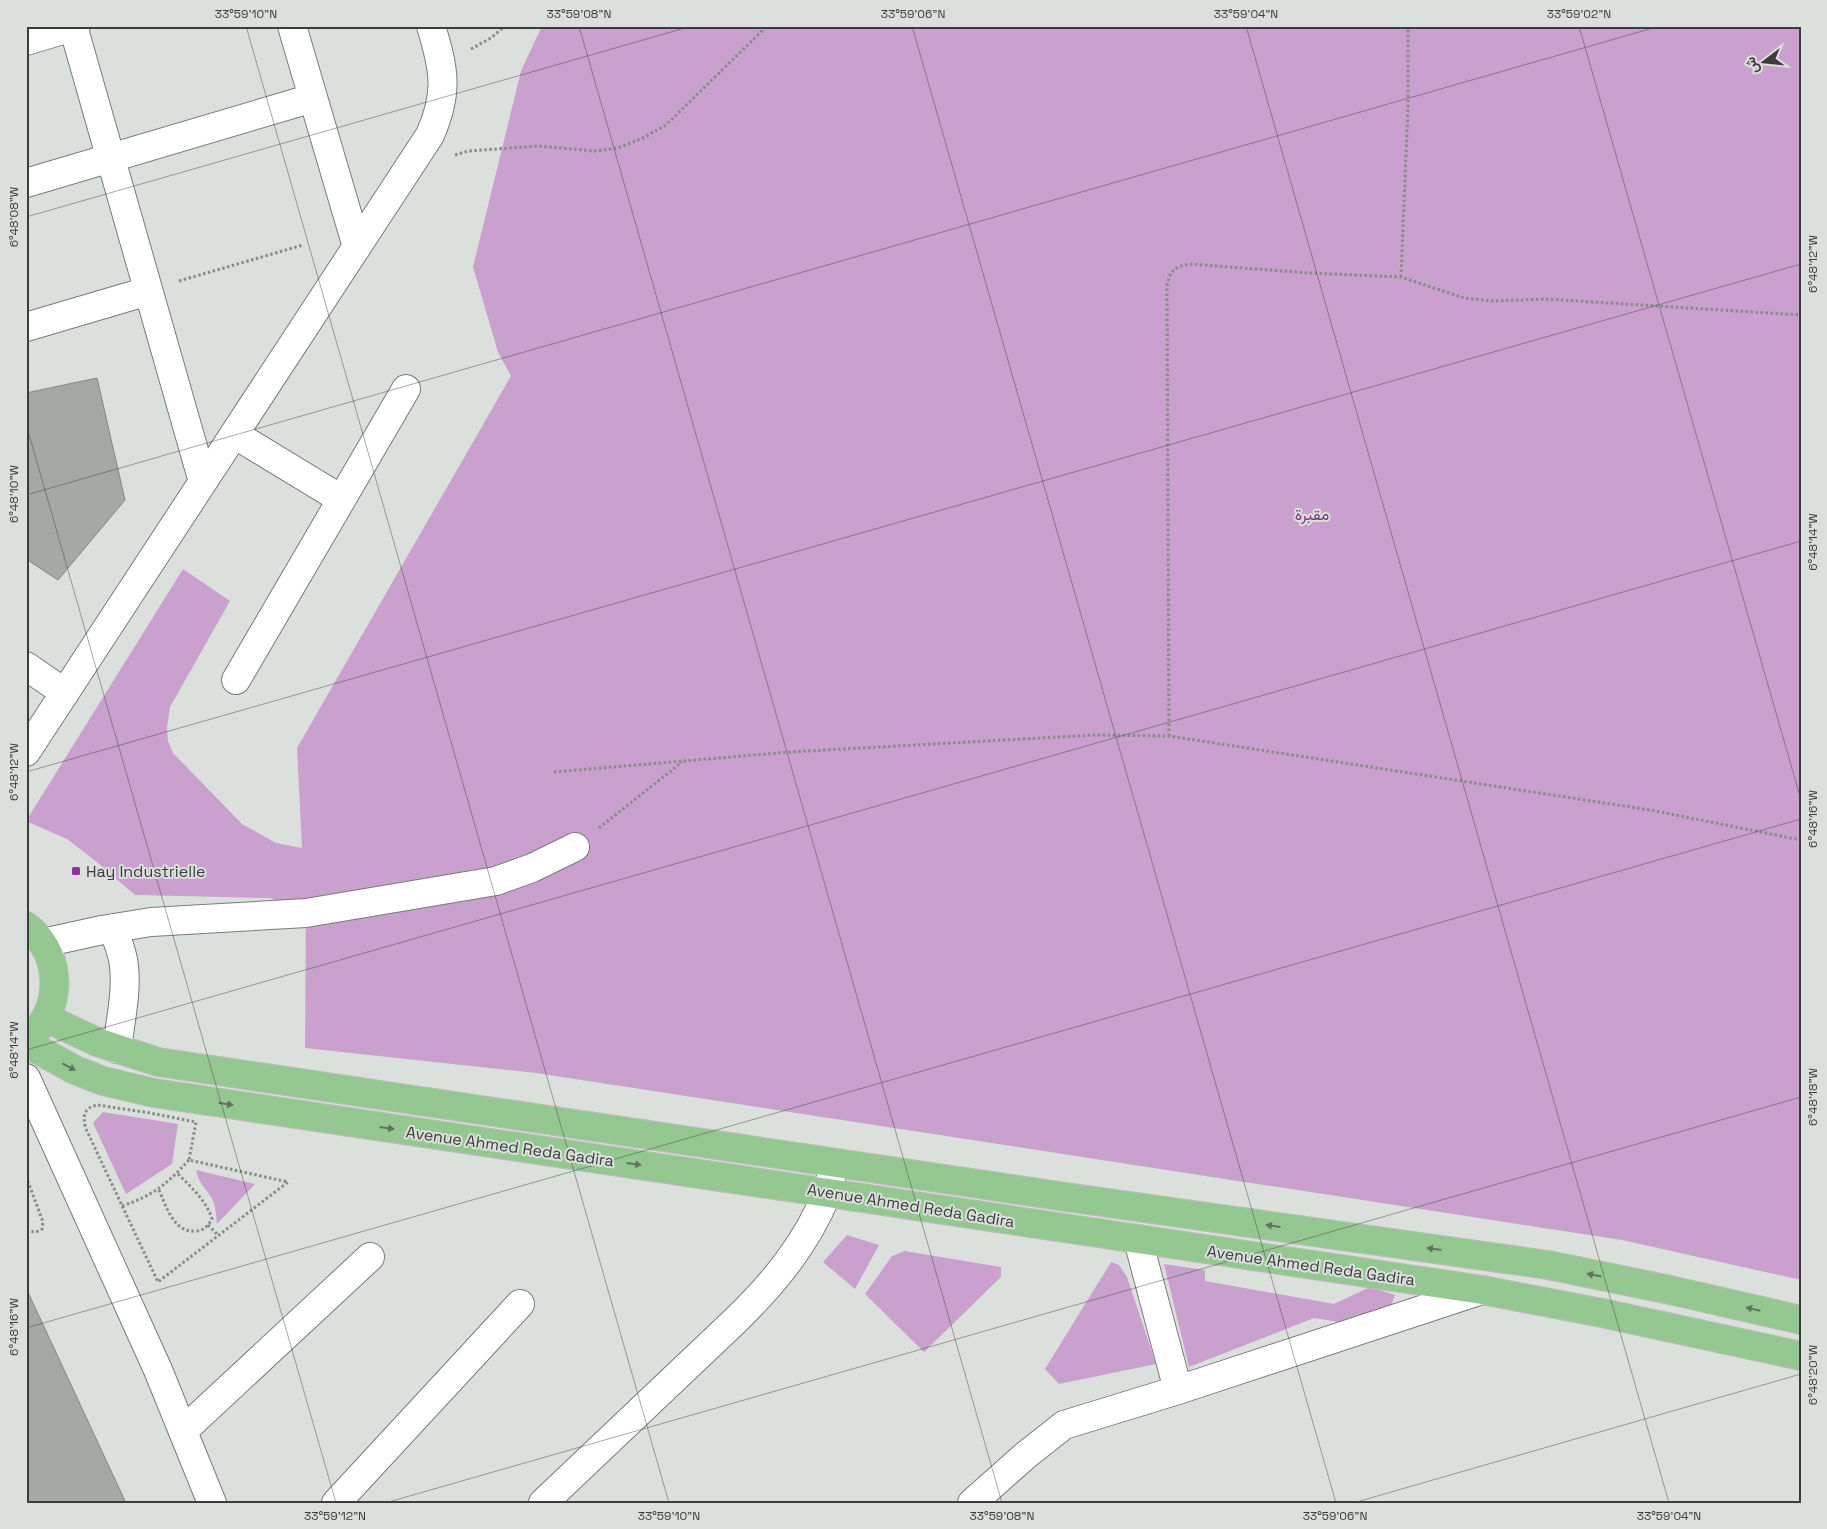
<svg xmlns="http://www.w3.org/2000/svg" width="1827" height="1529" font-family="'Space Grotesk',Vazirmatn,sans-serif">
<style>
.green{fill:#caa0ce}
.building{fill:#a5a9a5;stroke:#848783}
.lines{fill:none;stroke-linecap:round;stroke-linejoin:round}
.minor-casing{stroke:#787b78;stroke-width:30}
.major-casing{stroke:#bcbdbc;stroke-width:30}
.path{stroke:#888b88;stroke-width:3;stroke-dasharray:2.5 2.5;stroke-linecap:butt}
.minor{stroke:#fff;stroke-width:28}
.major{stroke:#95c891;stroke-width:28}
.oneway{fill:#5f755d}
.ticks{fill:none;stroke:#3b3d3b;stroke-width:1;stroke-opacity:0.45}
.poi-dot{fill:#90319b;stroke:#dce0dc;stroke-width:2}
.labels{text-anchor:middle;stroke-width:4;stroke-linejoin:round;paint-order:stroke}
.park-label{font-size:16px;fill:#7a3782;stroke:#dce0dc}
.poi-label{font-size:16px;fill:#3b3d3b;stroke:#dce0dc;text-anchor:start}
.street-label{font-size:16px;fill:#3b3d3b;stroke:#dce0dc}
.neatline{fill:none;stroke:#3b3d3b;stroke-width:2}
.ticks-label{font-size:12px;text-anchor:middle;fill:#3b3d3b}
</style>
<rect width="100%" height="100%" fill="#dce0dc"/>
<!-- green -->
<path class="green" d="M542 26H1801V1280L1622 1240 536 1073 305 1048 306 913 270 898 135 895 98 863 67 839 26 821 183 569 230 601 170 707 167 728 168 741 173 753 242 824 276 843 302 848 297 748 511 376 498 352 473 267 521 71Z
M103 1112 178 1124 172 1164 126 1194 93 1123Z
M196 1170 255 1184 217 1224C216 1215 216 1205 211 1197 204 1186 199 1184 196 1170Z
M847 1235 879 1245 855 1289 823 1262Z
M905 1251 1001 1267V1277L924 1352 865 1294 892 1256Z
M1111 1262 1119 1265 1127 1277 1156 1364 1059 1384 1045 1369Z
M1164 1264 1205 1270V1281L1334 1304 1370 1287 1395 1295 1390 1309 1352 1324 1314 1318 1189 1367Z"/>
<!-- building -->
<path class="building" d="M97 378 125 500 58 580 26 559V393Z
M26 1288 126 1503H26Z"/>
<g class="lines">
<!-- minor casing -->
<g class="minor-casing">
<path id="minor" d="M73 26 203 482
M292 26 357 247
M26 41 76 26
M26 183 313 98
M26 327 148 291
M234 434 341 499
M26 666 65 693
M236 680 406 389
M26 752 430 135C449 92 444 69 431 26
M113 928C117 941 123 953 124 966 127 993 120 1022 117 1049
M43 943 102 930 151 922 306 913 496 881 532 868 575 847
M26 1078 158 1370 212 1503
M1138 1240 1178 1390
M183 1431 370 1257
M336 1503 520 1304
M543 1503 736 1320C774 1283 807 1243 827 1193 831 1184 831 1173 833 1163
M972 1503 1026 1455 1064 1425 1178 1390 1482 1290"/>
</g>
<!-- major casing -->
<g class="major-casing">
<path id="major" d="M26 926C60 951 64 1002 35 1032
M46 1018 97 1042 158 1062 1066 1197 1548 1265 1670 1290 1801 1320
M26 1043 75 1070 103 1081 154 1093 1482 1290 1602 1313 1801 1356"/>
</g>
<!-- path -->
<path class="path" d="M471 49 491 38 505 26
M455 155 468 151 539 146 595 151 618 148 643 138 666 125 767 26
M1401 277 1408 105V26
M179 281 303 245
M1169 736 1167 285C1170 271 1175 266 1190 264L1309 273 1401 277 1464 298 1494 301 1546 299 1801 315
M554 772 790 752 1094 735 1169 736 1650 810 1801 840
M599 828 682 762
M98 1105 150 1113 196 1122 189 1160 288 1182 158 1282 86 1129C82 1116 84 1107 98 1105Z
M26 1176 43 1222 42 1229 36 1232 26 1231
M159 1190C166 1206 174 1234 197 1231 204 1230 208 1226 212 1219 206 1200 191 1187 177 1173
M122 1206C154 1195 166 1185 189 1160
M208 1225 218 1235"/>
<!-- minor -->
<use href="#minor" class="minor"/>
<!-- major -->
<use href="#major" class="major"/>
</g>
<!-- one-way arrows -->
<defs><path id="oneway-solid" d="M-6-.8H1V-3.2L6.5 0L1 3.2V.8H-6Z" transform="scale(1.25)"/></defs>
<g class="oneway">
<use href="#oneway-solid" transform="translate(69 1067) rotate(28)"/>
<use href="#oneway-solid" transform="translate(226 1104) rotate(9)"/>
<use href="#oneway-solid" transform="translate(387 1128) rotate(8)"/>
<use href="#oneway-solid" transform="translate(634 1164) rotate(8)"/>
<use href="#oneway-solid" transform="translate(1273 1226) rotate(-172)"/>
<use href="#oneway-solid" transform="translate(1434 1249) rotate(-172)"/>
<use href="#oneway-solid" transform="translate(1594 1275) rotate(-169)"/>
<use href="#oneway-solid" transform="translate(1753 1309) rotate(-167)"/>
</g>
<!-- ticks -->
<path class="ticks" d="M246 26 669 1503M579 26 1002 1503M912 26 1336 1503M1246 26 1669 1503M1579 26 1801 800M26 217 692 26M26 424 336 1503M26 495 1660 26M26 772 1801 264M26 1050 1801 541M26 1328 1801 819M385 1503 1801 1097M1353 1503 1801 1374"/>
<!-- markers -->
<rect class="poi-dot" x="71" y="866" width="10" height="10" rx="2.5"/>
<g class="labels">
<!-- park labels -->
<g class="park-label">
<text x="1312" y="520">مقبرة</text>
</g>
<!-- poi labels -->
<g class="poi-label">
<text x="86" y="877">Hay Industrielle</text>
</g>
<!-- street labels -->
<g class="street-label">
<text transform="translate(510 1146) rotate(8)" y="6">Avenue Ahmed Reda Gadira</text>
<text transform="translate(911 1205) rotate(9)" y="6">Avenue Ahmed Reda Gadira</text>
<text transform="translate(1311 1265) rotate(8)" y="6">Avenue Ahmed Reda Gadira</text>
</g>
</g>
<!-- border -->
<rect width="1827" height="1529" fill="none" stroke="#dce0dc" stroke-width="55"/>
<!-- north arrow -->
<g transform="translate(1764 62) rotate(254)" stroke="#dce0dc" stroke-width="4" paint-order="stroke">
<path d="M0-4L9 19L0 12L-9 19Z" fill="#3b3d3b"/>
<text y="-8" font-size="14" font-weight="bold" text-anchor="middle" fill="#3b3d3b">ش</text>
</g>
<rect x="28" y="28" width="1772" height="1474" class="neatline"/>
<g class="ticks-label">
<text x="246" y="18">33°59'10"N</text>
<text x="579" y="18">33°59'08"N</text>
<text x="913" y="18">33°59'06"N</text>
<text x="1246" y="18">33°59'04"N</text>
<text x="1579" y="18">33°59'02"N</text>
<text transform="translate(14 217) rotate(-90)" y="4">6°48'08"W</text>
<text transform="translate(1813 264) rotate(-90)" y="4">6°48'12"W</text>
<text transform="translate(14 494) rotate(-90)" y="4">6°48'10"W</text>
<text transform="translate(1813 542) rotate(-90)" y="4">6°48'14"W</text>
<text transform="translate(14 772) rotate(-90)" y="4">6°48'12"W</text>
<text transform="translate(1813 819) rotate(-90)" y="4">6°48'16"W</text>
<text transform="translate(14 1050) rotate(-90)" y="4">6°48'14"W</text>
<text transform="translate(1813 1097) rotate(-90)" y="4">6°48'18"W</text>
<text transform="translate(14 1327) rotate(-90)" y="4">6°48'16"W</text>
<text transform="translate(1813 1375) rotate(-90)" y="4">6°48'20"W</text>
<text x="335" y="1520">33°59'12"N</text>
<text x="669" y="1520">33°59'10"N</text>
<text x="1002" y="1520">33°59'08"N</text>
<text x="1335" y="1520">33°59'06"N</text>
<text x="1669" y="1520">33°59'04"N</text>
</g>
</svg>
